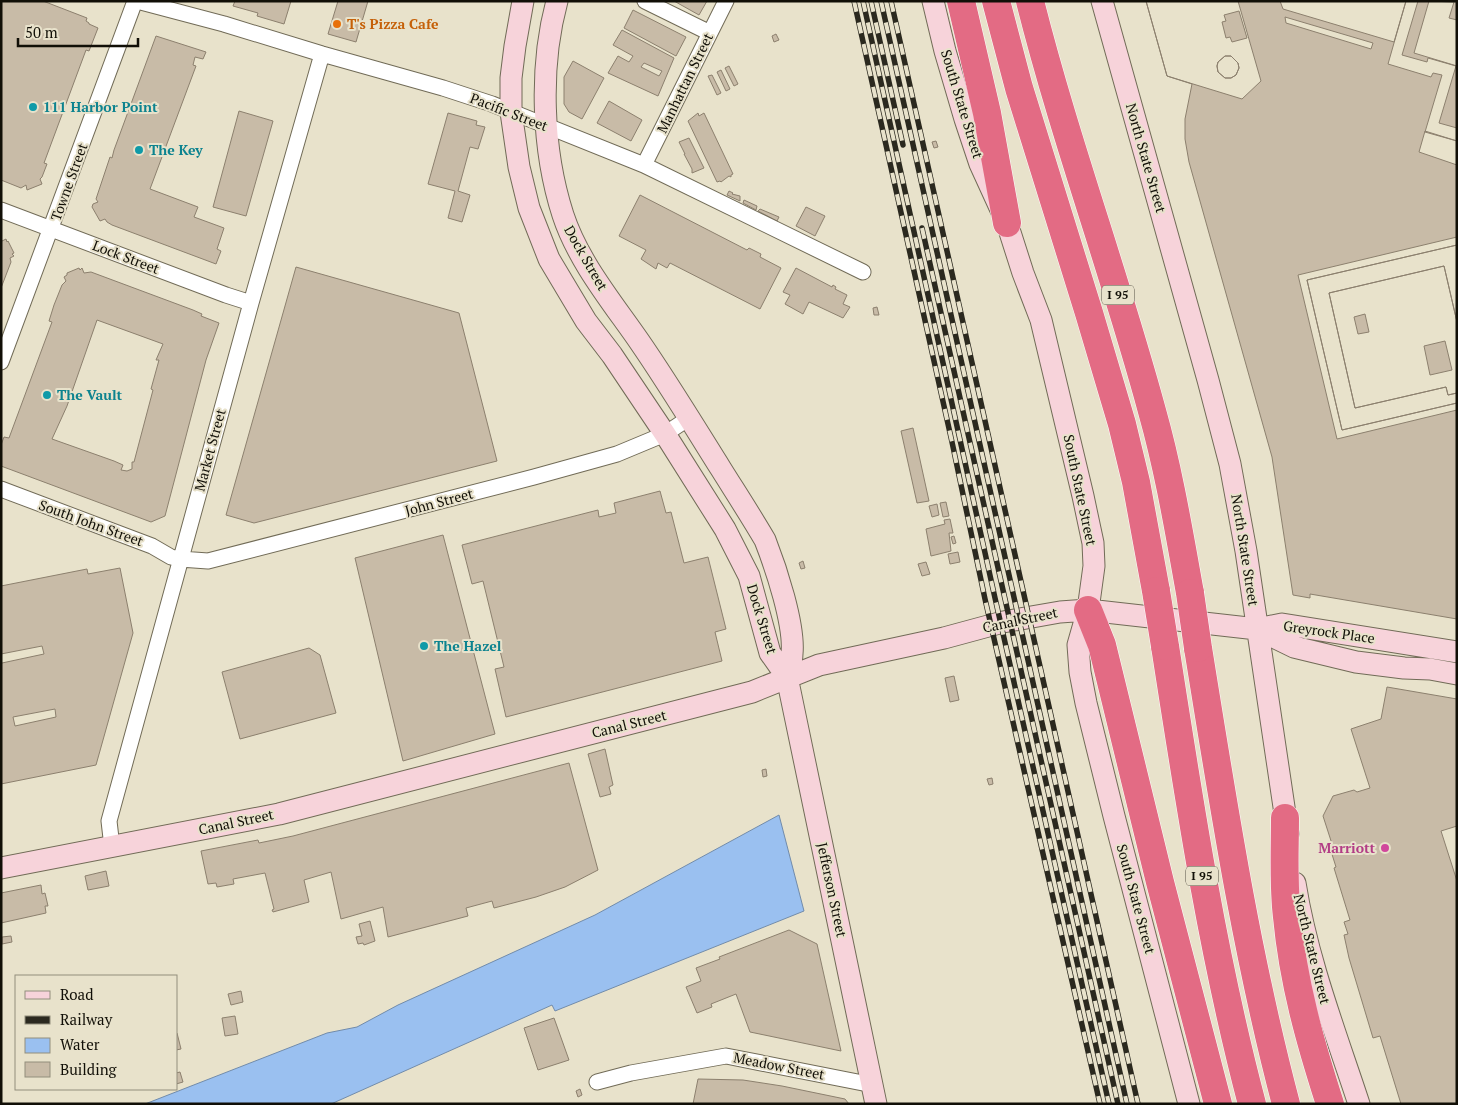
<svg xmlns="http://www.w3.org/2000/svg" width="1458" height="1105" font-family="'PT Serif',serif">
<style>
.water{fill:#9ac0f0;stroke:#718baa}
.building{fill:#c8bba7;stroke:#8c806e;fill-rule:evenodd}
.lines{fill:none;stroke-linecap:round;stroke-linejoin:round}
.street-casing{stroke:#716b57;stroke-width:17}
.secondary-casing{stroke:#716b57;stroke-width:23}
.highway-casing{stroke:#fff;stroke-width:29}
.street{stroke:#fff;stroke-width:15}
.secondary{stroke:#f7d3da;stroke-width:21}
.highway{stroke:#e36b84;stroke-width:28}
.rail-casing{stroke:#2b291f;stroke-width:5.5}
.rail{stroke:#e8e2cb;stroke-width:4;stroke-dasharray:11;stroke-linecap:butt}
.highway-bridge-casing{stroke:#fff;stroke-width:29;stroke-linecap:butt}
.highway-bridge{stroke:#e36b84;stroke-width:28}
.food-dot{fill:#e8710a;stroke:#e8e2cb;stroke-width:2}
.culture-dot{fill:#0f9aa8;stroke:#e8e2cb;stroke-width:2}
.hotel-dot{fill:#d1479c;stroke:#e8e2cb;stroke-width:2}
.labels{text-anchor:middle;stroke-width:4;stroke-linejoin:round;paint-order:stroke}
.shield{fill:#e8e2cb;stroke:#524e42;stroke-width:1}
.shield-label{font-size:12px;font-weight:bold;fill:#110f07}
.food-label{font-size:14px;font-weight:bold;fill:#c56008;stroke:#e8e2cb;text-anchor:start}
.street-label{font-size:14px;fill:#110f07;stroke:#e8e2cb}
.culture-label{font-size:14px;font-weight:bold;fill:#0d838f;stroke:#e8e2cb;text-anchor:start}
.hotel-label{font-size:14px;font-weight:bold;fill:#b23c85;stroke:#e8e2cb;text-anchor:end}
</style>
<rect width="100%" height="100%" fill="#e8e2cb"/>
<!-- water -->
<path class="water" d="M779 815 804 911 555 1011 552 1005 331 1104H145L327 1033 357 1027 398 1005 595 915Z"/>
<!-- building -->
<path class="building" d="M1 1H43L87 18 86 21 89 23V24L98 28 89 51 86 50 44 163 47 164 42 177 40 179 42 184 27 190 26 185 21 188 1 180Z
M235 1H291L284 24 257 16 258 13 233 6Z
M338 1H368L356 42 328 34Z
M674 1H707L699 15Z
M1146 1H1280L1283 9 1394 42 1406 1H1457V141L1425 131 1419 152 1457 165V619L1310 594V598L1293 595 1272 457 1189 162 1185 139V119L1192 84 1167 76ZM1285 17 1373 43 1371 49 1286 23ZM1225 56H1231L1238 63 1239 68 1236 75 1231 78H1225L1218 72 1217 66 1218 62Z
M1146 1H1238L1261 81 1242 99 1167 76ZM1239 11 1247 38 1232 42 1230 37 1226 38 1222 22 1226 21 1224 15ZM1225 56H1231L1238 63 1239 68 1236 75 1231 78H1225L1218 72 1217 66 1218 62Z
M1406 1H1418L1402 55 1427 62 1428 58 1456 66 1439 123 1457 128V141L1425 132 1442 75 1433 73 1431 77 1388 64Z
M1429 1 1454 2 1449 18 1457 20V66L1414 53Z
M633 10 686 37 676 56 624 28Z
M622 30 674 58 658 96 608 73 618 56 629 62 633 56 613 45ZM644 63 662 71 659 76 641 67Z
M776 34 779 40 774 42 772 36Z
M156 36 206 52 203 59 195 57 193 65 196 66 150 189 198 207 194 217 224 228 217 249 221 251 216 264 112 225 107 222 105 219 100 221 92 207 93 204 98 202 96 199 110 157 112 158 114 150Z
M573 61 604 78 582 119 569 112 564 104V77Z
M729 66 738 84 734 86 725 68Z
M721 70 730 89 726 91 717 72Z
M712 75 721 93 717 95 708 76Z
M609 101 642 120 631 141 597 123Z
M239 111 273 121 246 216 213 207Z
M448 113 477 121 476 125 485 127 478 149 470 147 458 191 470 195 462 222 448 218 455 191 428 184Z
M698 113 699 116 704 113 733 174 731 175V177L729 176 721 182 720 181 717 182 688 121Z
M689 138 704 168 692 173V169L684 154H685L679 142Z
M936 141 938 147 934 148 932 142Z
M729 191 733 193 732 194 740 196V201L727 195Z
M640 195 747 250 749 248 761 254 760 257 781 268 760 309 670 263 667 268 658 263 656 269 641 259 646 250 619 236Z
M744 200 757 206 756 210 743 203Z
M806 207 825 216 815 236 796 226Z
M760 209 779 217 777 221 758 211Z
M1457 237V245L1307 280 1342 430 1457 403V410L1337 439 1298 275Z
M1 239 2 241 6 239 7 242 8 241 14 253 12 254 14 256 10 258 11 262 1 288Z
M1457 245V322L1444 266 1329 293 1355 408 1446 387 1448 395 1457 393V403L1342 430 1307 280Z
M1444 266 1457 322V393L1448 395 1446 387 1355 408 1329 293ZM1365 314 1369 332 1358 334 1354 317ZM1445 341 1452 370 1430 375 1424 346Z
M296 267 459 313 497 461 254 523 226 515Z
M79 268 80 270 82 268 84 273 91 272 193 310 202 314 201 316 219 323 206 360 165 516 151 522 1 466V445L4 437 9 438 52 322 49 321 54 305 62 285 66 281 64 277 67 275V273ZM97 320 163 344 156 360H159L151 389 153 390 134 462H132V469L127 471 121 470 123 465 114 461 52 439 67 406Z
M796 268 832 287 833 285 836 287 835 289 847 295 843 304 850 307 843 318 809 302 803 314 785 304 790 295 783 292Z
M877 307 879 315H874L873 308Z
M913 428 929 501 917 503 901 431Z
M660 491 666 513 671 512 684 563 708 557 726 629 715 632 722 661 506 717 495 669 504 667 483 581 472 584 462 545 598 510 599 517 616 513 614 503Z
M946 502 949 516 943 517 940 503Z
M937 504 939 515 932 517 929 506Z
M950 519 953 533H949L951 551 931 556 926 529 945 524 944 520Z
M443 535 495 734 403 761 355 558Z
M954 536 956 543 953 544 951 537Z
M958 552 960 562 950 564 948 554Z
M803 561 805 568 801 569 799 563Z
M926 562 930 574 922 576 918 564Z
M120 568 133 633 96 765 1 784V662L2 663 44 654 42 646 1 654V586L87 569 88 574ZM55 709 56 717 15 726 13 717Z
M309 648 320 655 336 713 240 739 222 672Z
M954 676 959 700 950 702 945 678Z
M1387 687 1457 699V826L1441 831 1457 881V1104H1401L1380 1036 1373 1038 1349 958 1344 935 1348 934 1344 922 1350 920 1334 868 1336 867 1330 848 1333 847 1323 816 1333 796 1354 790 1357 792 1370 788 1351 729 1381 719Z
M605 749 613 785 609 787 611 794 600 797 588 754Z
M569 763 598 870 565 887 536 897 494 908 492 901 466 908 468 916 388 937 383 907 341 919 331 872 304 880 309 902 273 912 272 910 274 909 265 873 233 879 234 884 217 887 216 883 208 884 201 851 258 840 259 843 293 836Z
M766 769 767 776 763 777 762 770Z
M992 778 993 784 989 785 987 779Z
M106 871 109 886 88 890 85 876Z
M41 885 42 894 45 893 48 906H45L46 913 1 923V893Z
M370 921 375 941 364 945 363 943 358 944 356 937 362 936 359 924Z
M789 930 817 944 841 1051 750 1032 736 994 711 1004 712 1007 697 1013 686 987 701 981 696 968 720 959 719 957Z
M11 936 12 942 2 944V937Z
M241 991 243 1002 231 1005 228 994Z
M235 1016 238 1034 225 1036 222 1018Z
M554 1018 569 1060 538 1070 524 1028Z
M177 1033 181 1049 176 1050V1034Z
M180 1072 183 1082 176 1084V1073Z
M698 1079 743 1080 782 1086 845 1099 849 1104H693Z
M580 1089 582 1095 578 1097 576 1091Z"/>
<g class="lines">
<!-- street casing -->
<g class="street-casing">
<path id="street" d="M137 1 224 24 322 54 443 88 492 104 644 165 863 272
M645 1 710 33
M644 165 726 1
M1 210 226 295 251 303
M1 362 135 1
M1 489 152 546 171 557 180 559 208 561 534 477 617 454 665 434 689 418
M112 847 109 821 251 303 322 54
M597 1082 631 1073 726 1056 873 1085"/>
</g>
<!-- secondary casing -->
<g class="secondary-casing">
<path id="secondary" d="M523 1 515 46 511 78V112L519 167 529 208 549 259 586 321 612 355 665 434 725 529 749 576 770 653 787 677 876 1104
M557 1C539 67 542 150 563 215 578 261 612 302 639 341 668 383 694 426 721 469 736 493 751 516 765 540 776 568 795 625 792 654 792 662 789 670 787 677
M933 1 945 51 965 119 980 164 1007 223 1023 273 1041 320 1083 496 1093 543 1094 566 1088 610 1078 645 1080 672 1086 703 1114 816 1189 1104
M1102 1 1208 380 1230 464 1246 551 1288 834
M1257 629 1294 647 1356 662 1404 668 1430 669 1457 674
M1 868 279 814 752 692 819 665 944 638 1003 622 1060 612 1088 610 1257 629 1282 624 1457 652
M1295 883C1307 959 1335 1031 1359 1104"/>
</g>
<!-- highway casing -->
<g class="highway-casing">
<path id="highway" d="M961 1 987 113 1007 223
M996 1 1019 88 1089 313 1122 424 1136 482 1156 591
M1030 1C1065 140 1115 274 1152 411 1169 471 1179 532 1190 593
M1088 610 1102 645 1160 882 1218 1104
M1165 646C1189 800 1212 953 1252 1104
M1198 648C1223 802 1246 953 1286 1104
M1285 818C1285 851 1283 884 1287 917 1293 982 1310 1042 1330 1104"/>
</g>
<!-- street -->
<use href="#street" class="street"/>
<!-- secondary -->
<use href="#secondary" class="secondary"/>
<!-- highway -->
<use href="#highway" class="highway"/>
<!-- rail casing -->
<g class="rail-casing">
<path id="rail" d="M854 1 952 442 985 599 1100 1104
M863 1 995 598 1109 1104
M871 1 903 145
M881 1 1127 1104
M891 1 1138 1104
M922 228 1118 1104"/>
</g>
<!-- rail -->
<use href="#rail" class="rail"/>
<!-- highway-bridge casing -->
<g class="highway-bridge-casing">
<path id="highway-bridge" d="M1156 591 1165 646
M1190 593 1198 648"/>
</g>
<!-- highway-bridge -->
<use href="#highway-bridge" class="highway-bridge"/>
</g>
<!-- markers -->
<circle class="food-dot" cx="337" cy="24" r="5"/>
<g class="culture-dot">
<circle cx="33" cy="107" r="5"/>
<circle cx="139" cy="150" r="5"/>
<circle cx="47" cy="395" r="5"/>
<circle cx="424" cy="646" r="5"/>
</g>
<circle class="hotel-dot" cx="1385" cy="848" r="5"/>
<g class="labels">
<!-- shield labels -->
<g class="shield">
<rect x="1102" y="285.5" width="32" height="19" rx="4"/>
<rect x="1186" y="866.5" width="32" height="19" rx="4"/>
</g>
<g class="shield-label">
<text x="1118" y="299">I 95</text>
<text x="1202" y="880">I 95</text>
</g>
<!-- food labels -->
<g class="food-label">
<text x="347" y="29">T's Pizza Cafe</text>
</g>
<!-- street labels -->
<g class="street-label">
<text transform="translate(685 83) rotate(-64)" y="5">Manhattan Street</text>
<text transform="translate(962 104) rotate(73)" y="5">South State Street</text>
<text transform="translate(509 112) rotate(21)" y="5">Pacific Street</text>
<text transform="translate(1146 158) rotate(74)" y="5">North State Street</text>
<text transform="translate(69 182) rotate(-70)" y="5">Towne Street</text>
<text transform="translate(126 257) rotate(21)" y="5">Lock Street</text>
<text transform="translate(586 258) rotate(60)" y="5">Dock Street</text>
<text transform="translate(210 450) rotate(-75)" y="5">Market Street</text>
<text transform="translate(1080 490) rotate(78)" y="5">South State Street</text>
<text transform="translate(439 502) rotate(-15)" y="5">John Street</text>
<text transform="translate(91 523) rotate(20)" y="5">South John Street</text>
<text transform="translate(1245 550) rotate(81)" y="5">North State Street</text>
<text transform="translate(762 619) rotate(73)" y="5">Dock Street</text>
<text transform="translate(1020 620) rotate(-12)" y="5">Canal Street</text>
<text transform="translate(1329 632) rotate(8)" y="5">Greyrock Place</text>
<text transform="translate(629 724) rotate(-14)" y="5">Canal Street</text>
<text transform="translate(236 822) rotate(-12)" y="5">Canal Street</text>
<text transform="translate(832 890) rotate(78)" y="5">Jefferson Street</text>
<text transform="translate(1136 899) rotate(75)" y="5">South State Street</text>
<text transform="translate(1312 949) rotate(76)" y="5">North State Street</text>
<text transform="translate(779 1066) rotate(11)" y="5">Meadow Street</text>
</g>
<!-- culture labels -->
<g class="culture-label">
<text x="43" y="112">111 Harbor Point</text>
<text x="149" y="155">The Key</text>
<text x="57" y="400">The Vault</text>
<text x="434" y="651">The Hazel</text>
</g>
<!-- hotel labels -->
<g class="hotel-label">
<text x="1375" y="853">Marriott</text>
</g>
</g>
<!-- border -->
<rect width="1458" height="1105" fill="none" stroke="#110f07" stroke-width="5"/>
<!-- legend -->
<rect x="15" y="975" width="162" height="115" fill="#e8e2cb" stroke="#928e7d"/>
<rect x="25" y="991" width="25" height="8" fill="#f7d3da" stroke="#928e7d"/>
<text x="60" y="1000" font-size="15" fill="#110f07">Road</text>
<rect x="25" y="1016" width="25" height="8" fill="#2b291f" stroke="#928e7d"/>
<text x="60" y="1025" font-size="15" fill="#110f07">Railway</text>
<rect x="25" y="1038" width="25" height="15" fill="#9ac0f0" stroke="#928e7d"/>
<text x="60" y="1050" font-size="15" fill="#110f07">Water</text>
<rect x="25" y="1062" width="25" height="15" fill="#c8bba7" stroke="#928e7d"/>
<text x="60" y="1075" font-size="15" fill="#110f07">Building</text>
<!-- scale -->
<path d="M18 38v8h120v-8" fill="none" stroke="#110f07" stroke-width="2.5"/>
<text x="25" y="38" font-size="15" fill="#110f07" stroke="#e8e2cb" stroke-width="4" paint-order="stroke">50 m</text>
</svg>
